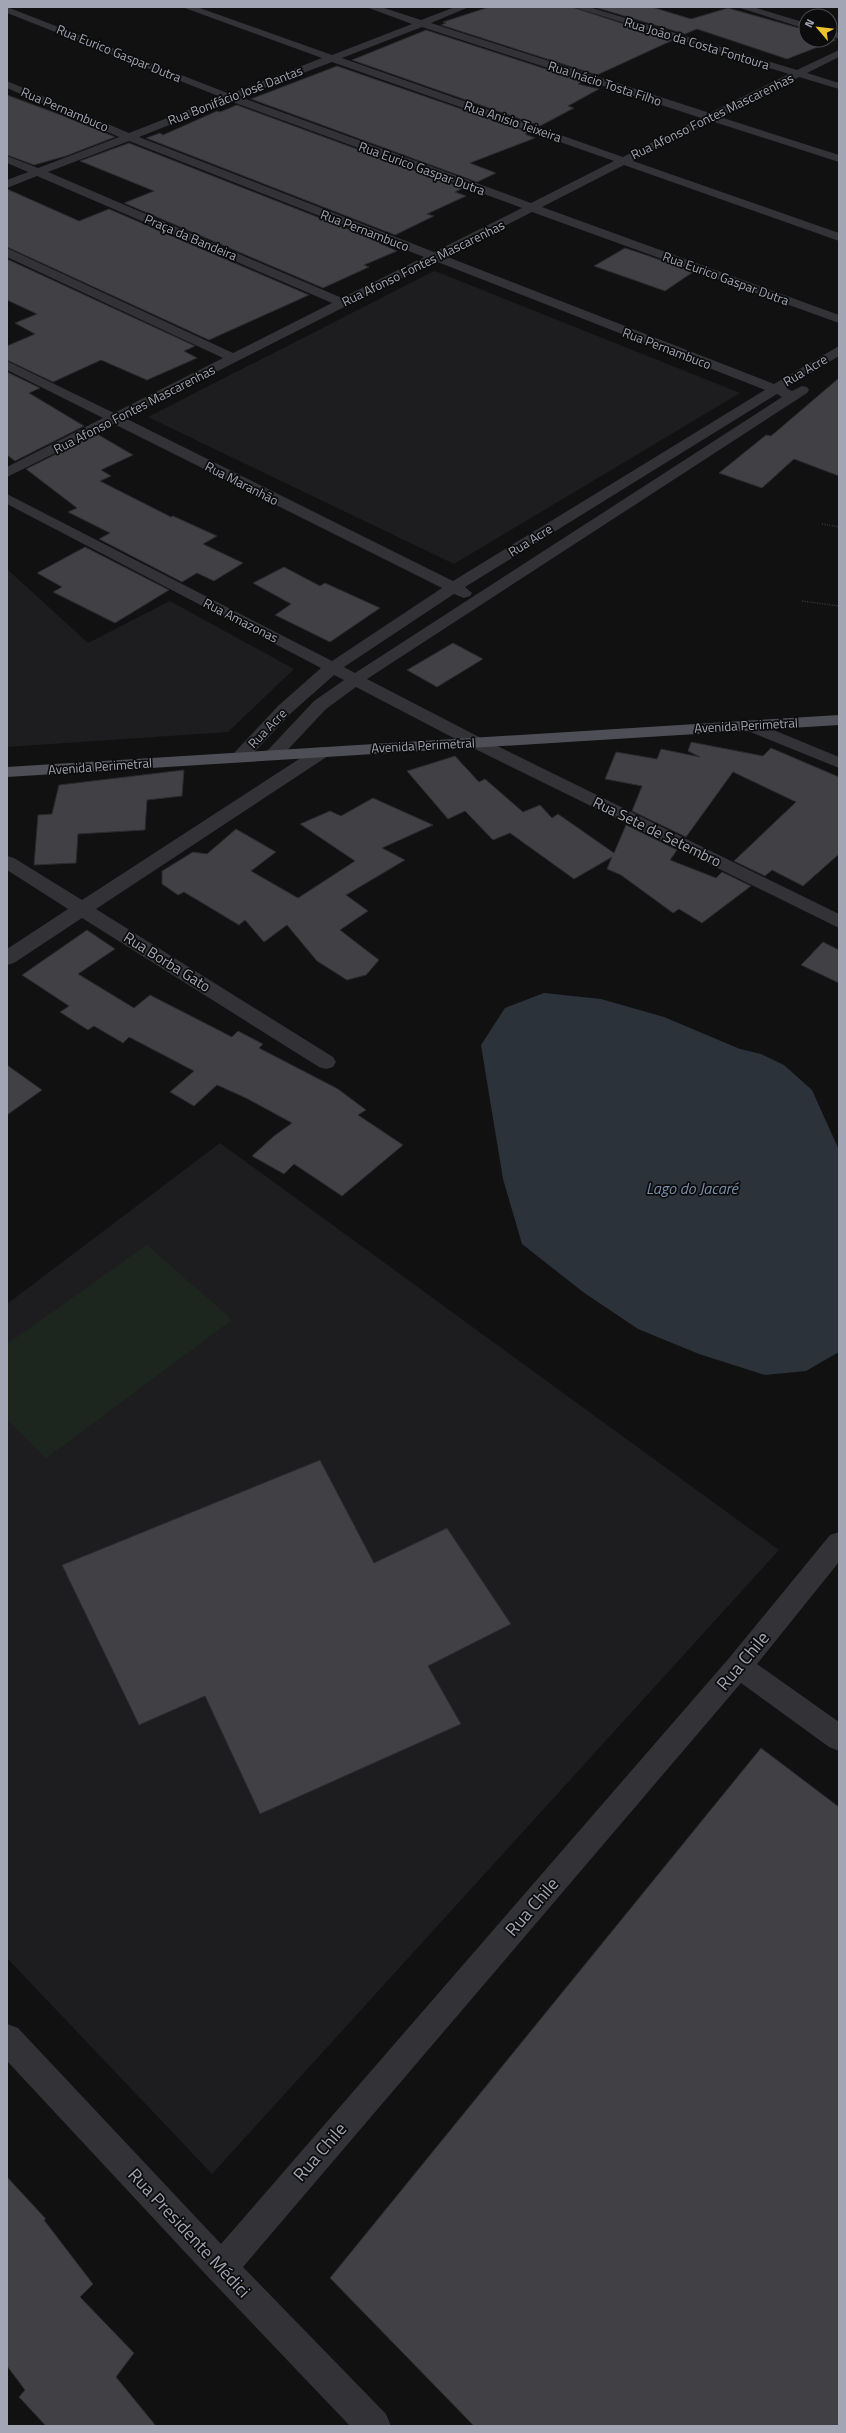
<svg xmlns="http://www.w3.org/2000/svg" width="846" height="2433" font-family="'Titillium Web',sans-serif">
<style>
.built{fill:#1d1d1f}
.green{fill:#1d251f}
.water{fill:#2b323a}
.building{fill:#404045;stroke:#2b2b2e}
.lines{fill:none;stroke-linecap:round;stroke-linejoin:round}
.path{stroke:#38393e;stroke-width:1.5;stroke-dasharray:1 1.5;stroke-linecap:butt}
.minor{fill:#323237;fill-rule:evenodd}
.major{fill:#4e4f56;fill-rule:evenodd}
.labels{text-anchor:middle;stroke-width:3.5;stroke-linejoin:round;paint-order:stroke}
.far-street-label{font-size:13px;fill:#a2a5b3;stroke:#0c0c0d}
.street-label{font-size:15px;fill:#a2a5b3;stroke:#0c0c0d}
.water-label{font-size:16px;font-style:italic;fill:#798fae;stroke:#0c0c0d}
.near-street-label{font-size:18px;fill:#a2a5b3;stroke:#0c0c0d}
</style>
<rect width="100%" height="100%" fill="#111112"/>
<!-- built -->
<path class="built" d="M434 271H435L740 393 454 564 148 417Z
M7 569 88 643 170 601 294 669 228 732 7 747Z
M220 1143 779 1550 212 2174 7 1958V1304Z"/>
<!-- green -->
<path class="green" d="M147 1245 232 1320 46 1458 7 1419V1344Z"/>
<!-- water -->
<path class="water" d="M544 993 601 999 664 1017 740 1049 761 1054 784 1065 812 1090 839 1150V1352L806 1371 765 1375 699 1354 638 1329 583 1292 522 1244 503 1179 481 1045 505 1008Z"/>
<!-- building -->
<path class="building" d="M489 7H572L673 40 597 75 441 25 446 23 443 22Z
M594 7H652L691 19 728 8 806 30V40H830V38L836 40 787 59 697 29 685 34Z
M426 30 583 81 578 84 599 89 568 106 574 108 540 126 352 60Z
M337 66 528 132 525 134 535 138 470 163 496 173 477 182 251 99Z
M7 95 61 115 115 137 66 156 34 165 7 155Z
M237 105 463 188 455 192 466 196 427 214 434 216 395 235 146 138 160 133 163 135 217 111 220 112Z
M129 143 381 242 379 243 397 251 364 265 369 267 323 288 124 203 154 191 80 161Z
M7 189 79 221 109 209 309 295 209 340 7 247Z
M625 248 649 256 693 272 665 291 594 266Z
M7 259 195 346 184 351 197 358 147 380 101 360 53 382 7 360V346L35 334 15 323 37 314 7 300Z
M7 372 40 388 29 393 84 426 15 461 7 455Z
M839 378V476L794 459 762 488 719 473 766 435 771 436Z
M97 434 133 455 101 470 111 476 100 481 171 517 173 516 217 536 203 544 243 563 214 581 197 573 182 582 99 539 110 533 68 512 77 508 26 469Z
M85 547 169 590 115 623 53 592 62 587 37 573Z
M284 567 320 586 325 583 380 608 330 642 275 615 291 604 253 583Z
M453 643 483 659 437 687 407 670Z
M691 742 763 756 771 748 839 777V854L803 886 772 870 765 876 734 861 796 802 733 772 686 837 632 811 642 786 605 779 616 752 657 759 661 749 700 757 688 751Z
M455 756 479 782 485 779 523 812 540 805 552 818 558 814 614 853 626 825 677 850 670 860 716 878 722 872 751 886 702 923 679 909 673 913 621 875 607 869 612 857 574 879 510 833 493 840 465 811 448 819 407 771Z
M184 770 182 796 147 800 145 830 78 834 76 863 34 865 38 815 52 814 59 785Z
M373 798 433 825 382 848 405 860 346 895 368 911 340 930 379 960 366 975 347 980 317 961 287 925 264 942 245 920 239 925 184 892 178 895 162 884V871L193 852 207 854 236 829 276 852 251 871 298 898 355 861 300 824 330 811 341 816Z
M87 930 115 949 78 974 134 1008 150 995 232 1037 238 1031 263 1044 259 1048 338 1089 366 1110 358 1115 403 1145 342 1196 294 1164 284 1174 252 1156 274 1136 292 1123 246 1098 217 1085 194 1106 170 1092 194 1071 129 1037 123 1043 94 1026 88 1030 60 1012 69 1006 22 975Z
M823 942 839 950V983L801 965Z
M7 1065 42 1090 7 1115Z
M320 1460 374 1563 447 1528 511 1624 428 1666 461 1724 260 1814 205 1696 139 1725 62 1565Z
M761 1748 839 1807V2426H474L330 2278Z
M7 2177 46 2219 44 2220 93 2284 80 2297 134 2353 116 2377 156 2426H46L19 2397 25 2390 7 2366Z"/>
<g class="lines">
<!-- path -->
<path class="path" d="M822 524 839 527
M802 601 839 606"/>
<!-- minor -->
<path class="minor" d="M7 7 230 94 322 58 182 7H197L332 55 412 24 366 7H381L421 20 455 7H469L431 23 710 113 789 74 573 7H589L797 70 839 50V57L807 73 839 83V89L799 77 720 117 839 155V162L711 121 633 161 839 233V241L624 165 542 207 839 315V323L532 212 445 256 774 384 839 346V356L786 388 792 391 802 386 807 387 809 390 807 393 367 679 481 738 839 914V928L469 746 356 687 326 709 279 759H267L264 755 267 751 314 701 344 680 334 675 290 714 246 761H234L231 757 234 753 278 706 321 668 7 504V494L332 661 442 588 114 424 7 477V467L103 418 7 370V361L114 413 223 358 7 257V248L233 353 332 303 37 176 7 188V180L28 172 7 163V156L38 168 119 137 7 88V81L129 133 221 97 7 13ZM422 27 701 118 623 157 342 58ZM332 62 614 161 531 203 240 97ZM230 101 522 208 434 252 139 137ZM129 141 424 257 342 298 48 172ZM435 261 765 390 453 581 125 418ZM777 394 782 397 355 673 344 667 454 594 464 598 470 596 472 593 465 587Z
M737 7H753L806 23V29Z
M830 30 839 33V39L830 36Z
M749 720 839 757V768L743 729 740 725 743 721Z
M322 747 328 748 331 752 328 756 96 909 333 1057 336 1062 333 1067 326 1069 319 1067 82 918 14 963 7 965V949L68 909 7 870V856L14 858 82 900 316 748Z
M839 1532V1562L757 1664 839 1722V1751L829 1747 741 1683 243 2267 386 2414 391 2426H350L210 2279 7 2061V2024L18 2028 221 2244 730 1657 830 1535Z"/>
<!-- major -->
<path class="major" d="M839 715V725L7 777V767Z"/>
</g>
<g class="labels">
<!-- far-street labels -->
<g class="far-street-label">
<text transform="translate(697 43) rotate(17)" y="5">Rua João da Costa Fontoura</text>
<text transform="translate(119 53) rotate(22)" y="5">Rua Eurico Gaspar Dutra</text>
<text transform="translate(605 83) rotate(18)" y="5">Rua Inácio Tosta Filho</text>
<text transform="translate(235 95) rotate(-21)" y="5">Rua Bonifácio José Dantas</text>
<text transform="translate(65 109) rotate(23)" y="5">Rua Pernambuco</text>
<text transform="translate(712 116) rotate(-26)" y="5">Rua Afonso Fontes Mascarenhas</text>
<text transform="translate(513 121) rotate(19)" y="5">Rua Anisio Teixeira</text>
<text transform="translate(422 168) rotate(20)" y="5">Rua Eurico Gaspar Dutra</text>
<text transform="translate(365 230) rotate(21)" y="5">Rua Pernambuco</text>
<text transform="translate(191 237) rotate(23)" y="5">Praça da Bandeira</text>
<text transform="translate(423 263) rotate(-26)" y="5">Rua Afonso Fontes Mascarenhas</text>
<text transform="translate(726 278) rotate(20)" y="5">Rua Eurico Gaspar Dutra</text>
<text transform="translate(667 348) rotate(21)" y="5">Rua Pernambuco</text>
<text transform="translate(805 370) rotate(-31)" y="5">Rua Acre</text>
<text transform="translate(134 409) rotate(-27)" y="5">Rua Afonso Fontes Mascarenhas</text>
<text transform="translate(242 483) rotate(27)" y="5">Rua Maranhão</text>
<text transform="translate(530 540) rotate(-32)" y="5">Rua Acre</text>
<text transform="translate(241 620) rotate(27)" y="5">Rua Amazonas</text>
<text transform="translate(746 725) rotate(-3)" y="5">Avenida Perimetral</text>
<text transform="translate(267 728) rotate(-46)" y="5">Rua Acre</text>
<text transform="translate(423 745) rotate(-3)" y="5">Avenida Perimetral</text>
<text transform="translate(100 766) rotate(-4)" y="5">Avenida Perimetral</text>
</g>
<!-- street labels -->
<g class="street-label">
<text transform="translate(657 832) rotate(26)" y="5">Rua Sete de Setembro</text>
<text transform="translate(167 962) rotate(32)" y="5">Rua Borba Gato</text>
</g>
<!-- water labels -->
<g class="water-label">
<text x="692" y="1194">Lago do Jacaré</text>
</g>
<!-- near-street labels -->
<g class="near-street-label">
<text transform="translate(743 1661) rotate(-50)" y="6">Rua Chile</text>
<text transform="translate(532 1907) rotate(-49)" y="6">Rua Chile</text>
<text transform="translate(320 2152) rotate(-49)" y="6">Rua Chile</text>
<text transform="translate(189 2233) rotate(47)" y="6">Rua Presidente Médici</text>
</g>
</g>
<!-- border -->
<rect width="846" height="2433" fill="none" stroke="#a2a5b3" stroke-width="16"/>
<!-- north arrow -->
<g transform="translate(818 28) rotate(298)"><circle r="19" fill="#0c0c0d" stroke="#48494f"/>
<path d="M0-3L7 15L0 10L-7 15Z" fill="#eec22d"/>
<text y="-6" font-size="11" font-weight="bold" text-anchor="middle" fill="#a2a5b3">N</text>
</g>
</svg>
